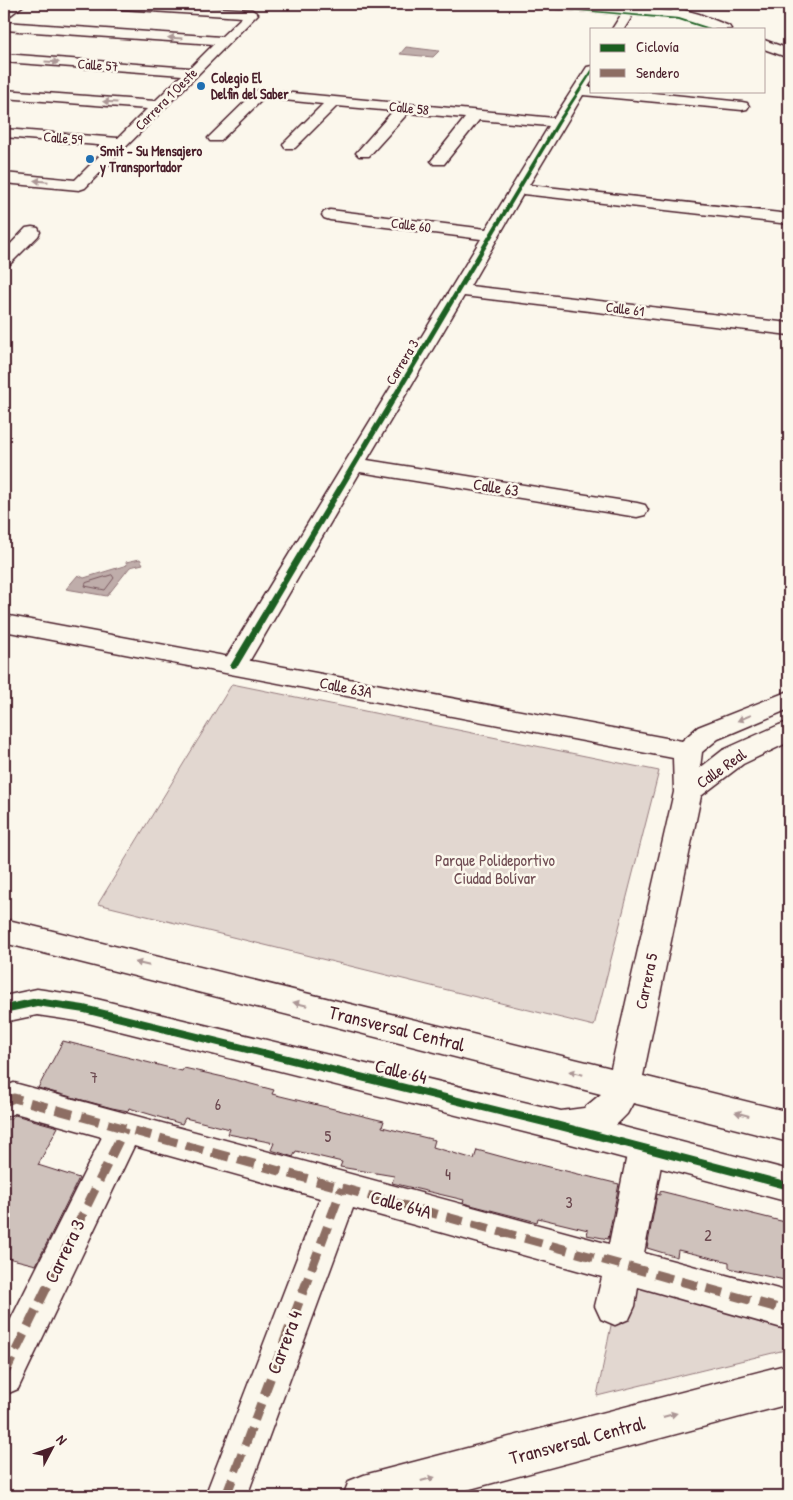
<svg xmlns="http://www.w3.org/2000/svg" width="793" height="1500" font-family="'Patrick Hand',sans-serif">
<style>
.green{fill:#e2d7d0;stroke:#967b7e}
.water{fill:#bfadaa;stroke:#907477}
.lines{fill:none;stroke-linecap:round;stroke-linejoin:round}
.shore{stroke:#79585e;stroke-width:1}
.building{fill:#cfc2bc;stroke:#4a1f2b}
.street-casing{stroke:#4a1f2b;stroke-width:3}
.secondary-casing{stroke:#4a1f2b;stroke-width:3}
.street{fill:#fbf7ec;fill-rule:evenodd}
.secondary{fill:#fbf7ec;fill-rule:evenodd}
.quiet{stroke:#8d6e63;stroke-width:9;stroke-dasharray:18 9;stroke-linecap:butt}
.cycleway-casing{stroke:#fbf7ec;stroke-width:3}
.cycleway{fill:#1b5e20;fill-rule:evenodd}
.oneway{fill:#ab9695}
.poi-dot{fill:#1f6fb2;stroke:#fbf7ec;stroke-width:2}
.labels{text-anchor:middle;stroke-width:5;stroke-linejoin:round;paint-order:stroke}
.far-street-label{font-size:14px;fill:#4a1f2b;stroke:#fbf7ec}
.far-poi-label{font-size:14px;font-weight:bold;fill:#4a1f2b;stroke:#fbf7ec;text-anchor:start}
.street-label{font-size:16px;fill:#4a1f2b;stroke:#fbf7ec}
.park-label{font-size:16px;fill:#704d54;stroke:#fbf7ec}
.near-number-label{font-size:16px;fill:#6b484f}
.near-street-label{font-size:19px;fill:#4a1f2b;stroke:#fbf7ec}
</style>
<rect width="100%" height="100%" fill="#fbf7ec"/>
<filter id="ink" filterUnits="userSpaceOnUse"><feTurbulence type="fractalNoise" baseFrequency=".02" numOctaves="2"/><feDisplacementMap in="SourceGraphic" scale="10" xChannelSelector="R" yChannelSelector="G"/><feConvolveMatrix kernelMatrix="1 2 1 2 8 2 1 2 1" color-interpolation-filters="sRGB"/></filter>
<g filter="url(#ink)">
<!-- green -->
<path class="green" d="M232 684 659 771 594 1026 98 904Z
M623 1265 789 1311V1349L597 1396Z"/>
<!-- water -->
<path class="water" d="M406 47 439 51 433 57 400 54Z
M140 559 143 564 130 567 107 596 66 589 78 575 84 578 127 565 126 562Z"/>
<g class="lines">
<!-- shore -->
<path class="shore" d="M112 575 114 578 105 590 85 586 86 583Z"/>
</g>
<!-- building -->
<path class="building" d="M63 1041 182 1071 184 1068 232 1079 274 1090 272 1094 384 1121 382 1127 435 1140 433 1147 474 1159 477 1150 525 1163V1161L619 1184 608 1239 587 1235 588 1230 538 1218 537 1222 463 1203 464 1200 392 1183 394 1176 340 1167 342 1162 296 1151 293 1157 281 1153 271 1150 274 1143 228 1134 230 1129 185 1118 182 1124 129 1108 128 1111 112 1108 38 1088Z
M15 1115 58 1127 38 1165 79 1178 36 1265 4 1257V1119H10Z
M660 1191 789 1223V1281L729 1268V1262L678 1250 677 1257 647 1248 657 1194 660 1195Z"/>
<g class="lines">
<!-- street casing -->
<g class="street-casing">
<path id="street" d="M100 4H155L252 10 258 14 85 188 79 190 4 183V173L75 180 109 146 4 137V129L118 138 147 109 4 98V90L155 101 182 75 4 62V54L190 68 214 44 4 30V22L221 37 242 17 106 8Z
M628 4H640L624 29H612Z
M592 66V81L588 87H592V91H634L742 102 747 103 749 106 747 109 742 110 583 95 529 185 789 214V224L523 194 470 286 789 323V335L464 296 367 460 637 503 645 505 648 510 645 515 637 517 360 472 243 672 234 674 225 672 221 666 481 239 330 220 324 218 322 215 324 212 330 210 486 229 549 126 479 120 444 164H434L431 161 465 118 408 113 369 156H359L356 153 393 111 337 106 295 148H285L283 145 285 142 323 104 264 98 220 141H210L208 138 256 91 261 90 554 118 587 67Z
M32 227 38 228 40 232 38 236 10 264 4 265V251L26 228Z
M14 1083 609 1244 628 1150 633 1139 646 1134 659 1139 664 1150 644 1253 789 1292V1330L638 1287 635 1306 629 1319 615 1325 601 1319 595 1306 602 1277 353 1208 247 1496H205L320 1198 134 1146 18 1389 4 1395V1333L102 1137 15 1113 4 1117V1087Z"/>
</g>
<!-- secondary casing -->
<g class="secondary-casing">
<path id="secondary" d="M11 4H25L8 17 4 18V9Z
M543 4H587L671 11 677 8 699 14 729 26 731 29H712L688 20 549 8Z
M764 40 789 49V58L764 49Z
M4 615 682 741 698 727 789 691V709L718 739 702 752 700 768 723 750 779 725 789 722V742L743 764 701 796 643 1076 789 1112V1142L633 1103 627 1114 616 1125 789 1170V1202L556 1140 84 1022 37 1015 4 1022V996L37 989 84 996 561 1111 584 1108 601 1094 4 943V919L611 1068 674 792 673 758 4 631Z
M789 1364V1404L444 1496H343L349 1481 364 1475Z"/>
</g>
<!-- street -->
<use href="#street" class="street"/>
<!-- secondary -->
<use href="#secondary" class="secondary"/>
<!-- quiet -->
<path class="quiet" d="M4 1102 14 1098 789 1311
M4 1375 125 1128
M226 1496 342 1188"/>
<!-- cycleway casing -->
<g class="cycleway-casing">
<path id="cycleway" d="M516 4 679 18 713 29H707L679 20 517 5Z
M592 69V73L560 123 238 666 234 668H232L230 666 556 123Z
M37 998 84 1005 556 1121 789 1182V1190L556 1129 84 1013 37 1006 4 1013V1005Z"/>
</g>
<!-- cycleway -->
<use href="#cycleway" class="cycleway"/>
</g>
<!-- one-way arrows -->
<defs><path id="oneway-solid" d="M-6-.8H1V-3.2L6.5 0L1 3.2V.8H-6Z" transform="scale(1.25)"/></defs>
<g class="oneway">
<use href="#oneway-solid" transform="translate(175 38) rotate(-176)"/>
<use href="#oneway-solid" transform="translate(52 62) rotate(4)"/>
<use href="#oneway-solid" transform="translate(110 102) rotate(-176)"/>
<use href="#oneway-solid" transform="translate(41 181) rotate(-175)"/>
<use href="#oneway-solid" transform="translate(744 718) rotate(157)"/>
<use href="#oneway-solid" transform="translate(142 964) rotate(-166)"/>
<use href="#oneway-solid" transform="translate(300 1004) rotate(-166)"/>
<use href="#oneway-solid" transform="translate(576 1073) rotate(-166)"/>
<use href="#oneway-solid" transform="translate(742 1114) rotate(-165)"/>
<use href="#oneway-solid" transform="translate(670 1415) rotate(-15)"/>
<use href="#oneway-solid" transform="translate(428 1479) rotate(-15)"/>
</g>
</g>
<!-- markers -->
<g class="poi-dot">
<circle cx="201" cy="86" r="5"/>
<circle cx="90" cy="159" r="5"/>
</g>
<g class="labels">
<!-- far-street labels -->
<g class="far-street-label">
<text transform="translate(98 65) rotate(4)" y="5">Calle 57</text>
<text transform="translate(166 99) rotate(-45)" y="5">Carrera 1 Oeste</text>
<text transform="translate(409 108) rotate(6)" y="5">Calle 58</text>
<text transform="translate(63 138) rotate(5)" y="5">Calle 59</text>
<text transform="translate(411 225) rotate(7)" y="5">Calle 60</text>
<text transform="translate(625 309) rotate(7)" y="5">Calle 61</text>
<text transform="translate(402 362) rotate(-59)" y="5">Carrera 3</text>
</g>
<!-- far-poi labels -->
<g class="far-poi-label">
<text x="211" y="83">Colegio El<tspan x="211" dy="16">Delfin del Saber</tspan></text>
<text x="100" y="156">Smit - Su Mensajero<tspan x="100" dy="16">y Transportador</tspan></text>
</g>
<!-- street labels -->
<g class="street-label">
<text transform="translate(496 487) rotate(9)" y="6">Calle 63</text>
<text transform="translate(346 687) rotate(11)" y="6">Calle 63A</text>
<text transform="translate(721 768) rotate(-35)" y="6">Calle Real</text>
<text transform="translate(646 981) rotate(-78)" y="6">Carrera 5</text>
</g>
<!-- park labels -->
<g class="park-label">
<text x="495" y="866">Parque Polideportivo<tspan x="495" dy="18">Ciudad Bolívar</tspan></text>
</g>
<!-- near-number labels -->
<g class="near-number-label">
<text x="94" y="1083">7</text>
<text x="218" y="1110">6</text>
<text x="328" y="1142">5</text>
<text x="448" y="1180">4</text>
<text x="569" y="1208">3</text>
<text x="708" y="1241">2</text>
</g>
<!-- near-street labels -->
<g class="near-street-label">
<text transform="translate(397 1028) rotate(14)" y="7">Transversal Central</text>
<text transform="translate(401 1071) rotate(14)" y="7">Calle 64</text>
<text transform="translate(401 1204) rotate(15)" y="7">Calle 64A</text>
<text transform="translate(64 1251) rotate(-64)" y="7">Carrera 3</text>
<text transform="translate(284 1342) rotate(-69)" y="7">Carrera 4</text>
<text transform="translate(577 1440) rotate(-15)" y="7">Transversal Central</text>
</g>
</g>
<!-- margin -->
<rect width="793" height="1500" fill="none" stroke="#fbf7ec" stroke-width="20"/>
<rect x="10" y="10" width="773" height="1480" fill="none" stroke="#4a1f2b" stroke-width="2" filter="url(#ink)"/>
<!-- legend -->
<rect x="590" y="28" width="175" height="65" fill="#fbf7ec" stroke="#b4a19f"/>
<rect x="600" y="44" width="25" height="8" fill="#1b5e20" stroke="#b4a19f"/>
<text x="636" y="52" font-size="15" fill="#4a1f2b">Ciclovía</text>
<rect x="600" y="69" width="25" height="8" fill="#8d6e63" stroke="#b4a19f"/>
<text x="636" y="78" font-size="15" fill="#4a1f2b">Sendero</text>
<!-- north arrow -->
<g transform="translate(52 1448) rotate(49)" stroke="#fbf7ec" stroke-width="4" paint-order="stroke">
<path d="M0-4L9 19L0 12L-9 19Z" fill="#4a1f2b"/>
<text y="-8" font-size="14" font-weight="bold" text-anchor="middle" fill="#4a1f2b">N</text>
</g>
</svg>
